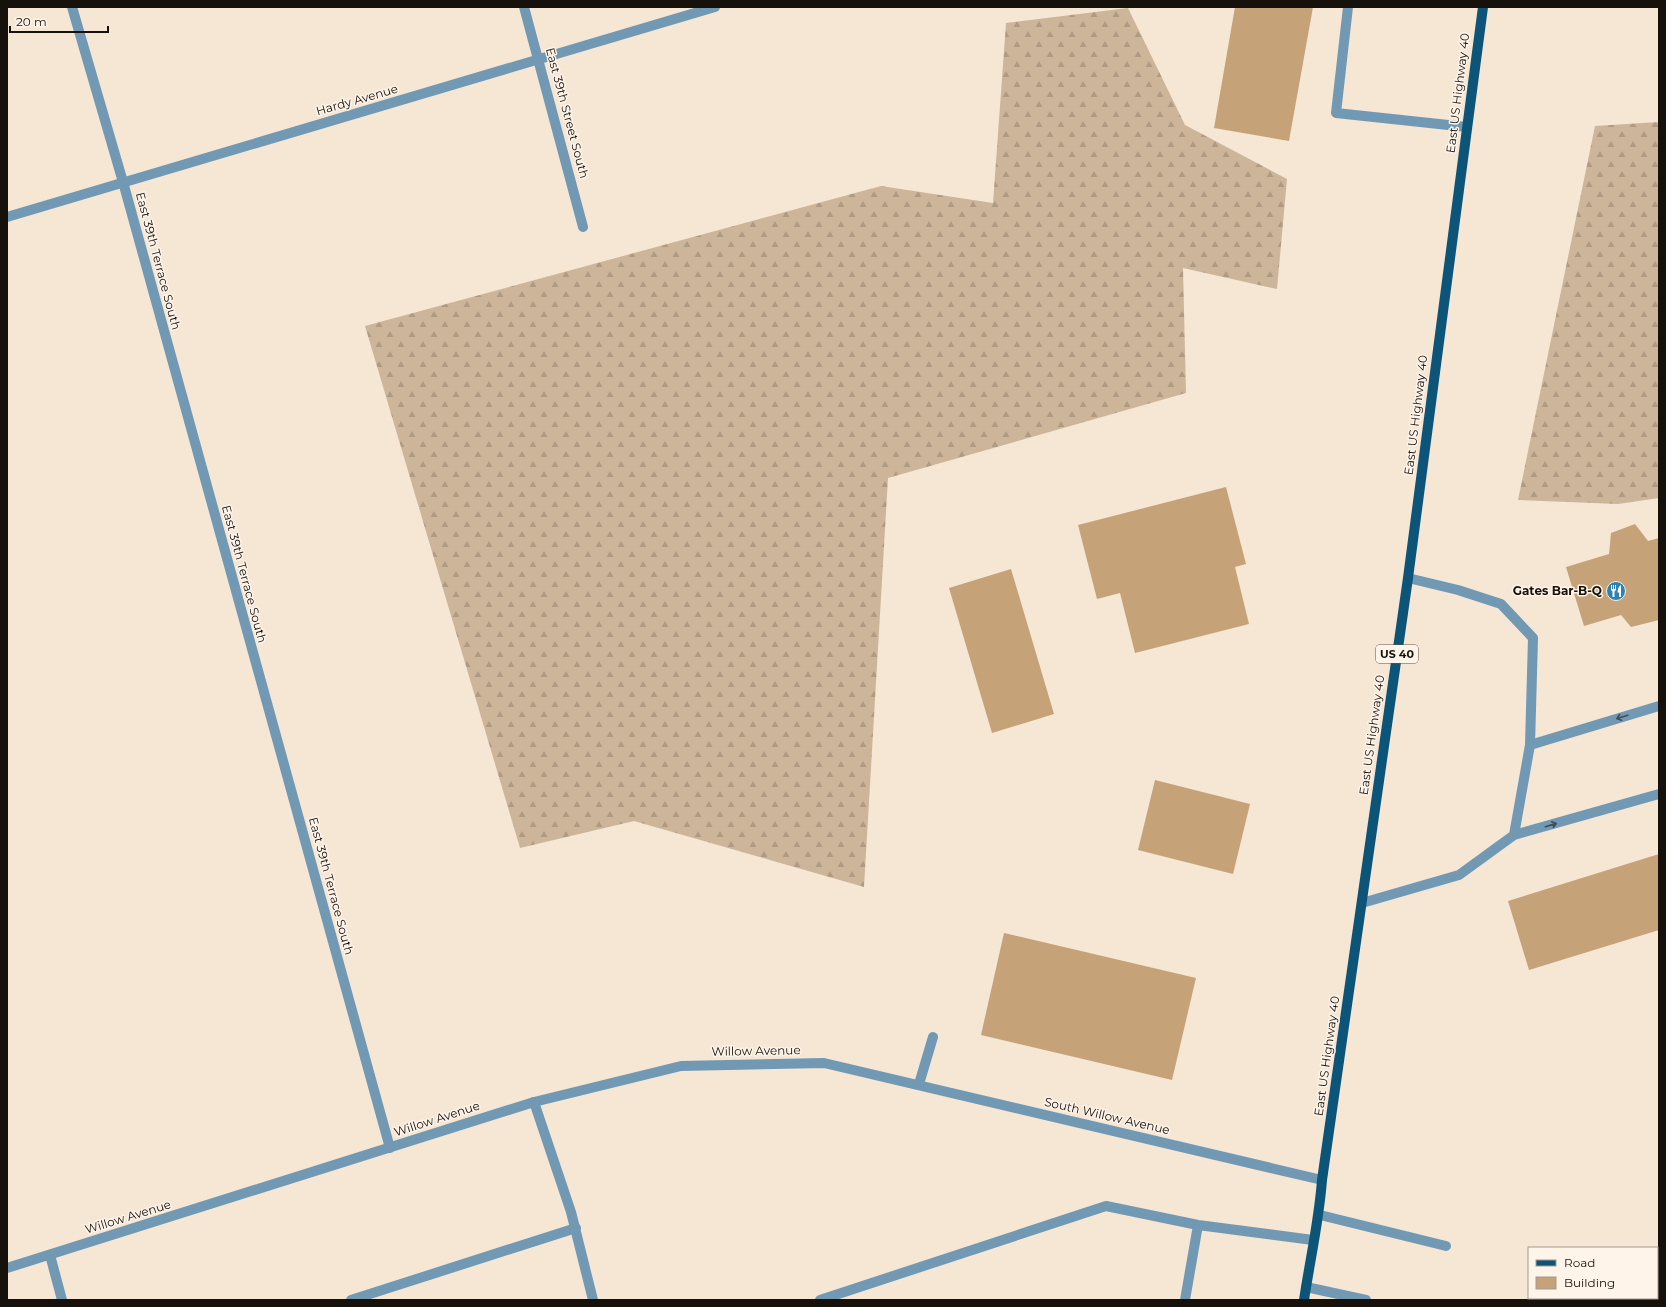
<svg xmlns="http://www.w3.org/2000/svg" width="1666" height="1307" font-family="Montserrat,sans-serif">
<style>
.forest{fill:url(#forest-firs)}
.building{fill:#c6a279}
.lines{fill:none;stroke-linecap:round;stroke-linejoin:round}
.service{stroke:#7199b3;stroke-width:10}
.minor{stroke:#7199b3;stroke-width:10}
.primary{stroke:#0c5478;stroke-width:10}
.oneway{stroke:#3f4e57}
.labels{text-anchor:middle;stroke-width:3;stroke-linejoin:round;paint-order:stroke}
.shield{fill:#fef4ea;stroke:#5c554e;stroke-width:1}
.shield-label{font-size:11px;font-weight:bold;fill:#17110b}
.street-label{font-size:12px;fill:#17110b;stroke:#fef4ea}
.poi-label{font-size:12px;font-weight:bold;fill:#17110b;stroke:#fef4ea;text-anchor:end}
</style>
<defs>
<pattern id="forest-firs" width="22" height="20" patternUnits="userSpaceOnUse"><rect width="22" height="20" fill="#cdb59a"/><path d="M5 1l3.5 6h-7zM16 11l3.5 6h-7z" fill="#af9b83"/></pattern>
</defs>
<rect width="100%" height="100%" fill="#f6e6d4"/>
<!-- forest -->
<path class="forest" d="M1128 8 1185 125 1287 179 1277 289 1183 268 1186 393 888 478 864 887 634 821 520 848 365 326 881 186 993 203 1006 23Z
M1659 122V498L1618 504 1518 500 1595 126Z"/>
<!-- building -->
<path class="building" d="M1235 7H1313L1289 141 1214 128Z
M1226 487 1246 564 1235 567 1249 624 1135 653 1120 593 1097 599 1078 525Z
M1635 524 1648 541 1659 538V620L1631 627 1621 615 1584 626 1566 567 1609 554 1611 533Z
M1011 569 1054 714 992 733 949 588Z
M1155 780 1250 804 1233 874 1138 850Z
M1659 854V930L1529 970 1508 901Z
M1004 933 1196 978 1172 1080 981 1035Z"/>
<g class="lines">
<!-- service -->
<path class="service" d="M1348 7 1336 113 1467 127
M1408 578 1458 590 1501 604 1533 638 1530 745 1514 835
M1530 745 1659 706
M1362 903 1459 875 1514 835 1659 794
M919 1084 933 1037
M534 1102 571 1212 593 1300
M1320 1215 1446 1246
M50 1255 62 1300
M1306 1287 1366 1300
M351 1300 576 1228
M820 1300 1106 1206 1198 1225 1313 1240
M1185 1300 1198 1225"/>
<!-- minor -->
<path class="minor" d="M72 7 123 182 390 1148
M524 7 583 227
M7 217 715 7
M7 1268 534 1102 681 1066 824 1063 1322 1180"/>
<!-- primary -->
<path class="primary" d="M1304 1300C1310 1260 1319 1221 1322 1180L1408 578 1483 7"/>
</g>
<!-- one-way arrows -->
<defs><path id="oneway-shaft" d="M-6 0H5M1.5-3L5.5 0L1.5 3" fill="none" stroke-width="1.6" stroke-linecap="round" stroke-linejoin="round"/></defs>
<g class="oneway">
<use href="#oneway-shaft" transform="translate(1622 717) rotate(163)"/>
<use href="#oneway-shaft" transform="translate(1551 825) rotate(-16)"/>
</g>
<!-- icons -->
<defs>
<g id="restaurant-disc" transform="scale(1)"><circle r="9.5" fill="#2d82b1" stroke="#fef4ea"/><path d="M-5-6h1v4h1v-4h1v4h1v-4h1v5L-1.5 .5V6h-2V.5L-5-1ZM5-6V6H3V1.5H1.5Q1.5-4 5-6Z" fill="#fff"/></g>
</defs>
<g fill-rule="evenodd">
<use href="#restaurant-disc" x="1616" y="591"/>
</g>
<g class="labels">
<!-- shield labels -->
<rect class="shield" x="1376" y="645" width="42" height="18" rx="3"/>
<g class="shield-label">
<text x="1397" y="658">US 40</text>
</g>
<!-- street labels -->
<g class="street-label">
<text transform="translate(1458 93) rotate(-83)" y="4">East US Highway 40</text>
<text transform="translate(357 100) rotate(-16)" y="4">Hardy Avenue</text>
<text transform="translate(567 113) rotate(75)" y="4">East 39th Street South</text>
<text transform="translate(158 261) rotate(75)" y="4">East 39th Terrace South</text>
<text transform="translate(1416 415) rotate(-83)" y="4">East US Highway 40</text>
<text transform="translate(244 574) rotate(75)" y="4">East 39th Terrace South</text>
<text transform="translate(1372 735) rotate(-82)" y="4">East US Highway 40</text>
<text transform="translate(331 886) rotate(75)" y="4">East 39th Terrace South</text>
<text transform="translate(756 1051) rotate(-1)" y="4">Willow Avenue</text>
<text transform="translate(1327 1056) rotate(-82)" y="4">East US Highway 40</text>
<text transform="translate(1107 1116) rotate(13)" y="4">South Willow Avenue</text>
<text transform="translate(437 1119) rotate(-18)" y="4">Willow Avenue</text>
<text transform="translate(128 1217) rotate(-17)" y="4">Willow Avenue</text>
</g>
<!-- poi labels -->
<g class="poi-label">
<text x="1602" y="595">Gates Bar-B-Q</text>
</g>
</g>
<!-- border -->
<rect width="1666" height="1307" fill="none" stroke="#17110b" stroke-width="16"/>
<!-- legend -->
<rect x="1528" y="1247" width="130" height="52" fill="#fef4ea" stroke="#a29991"/>
<rect x="1536" y="1260" width="20" height="6" fill="#0c5478" stroke="#a29991"/>
<text x="1564" y="1267" font-size="12" fill="#17110b">Road</text>
<rect x="1536" y="1277" width="20" height="12" fill="#c6a279" stroke="#a29991"/>
<text x="1564" y="1287" font-size="12" fill="#17110b">Building</text>
<!-- scale -->
<path d="M10 26v6h98v-6" fill="none" stroke="#17110b" stroke-width="2"/>
<text x="16" y="26" font-size="12" fill="#17110b" stroke="#fef4ea" stroke-width="3" paint-order="stroke">20 m</text>
</svg>
